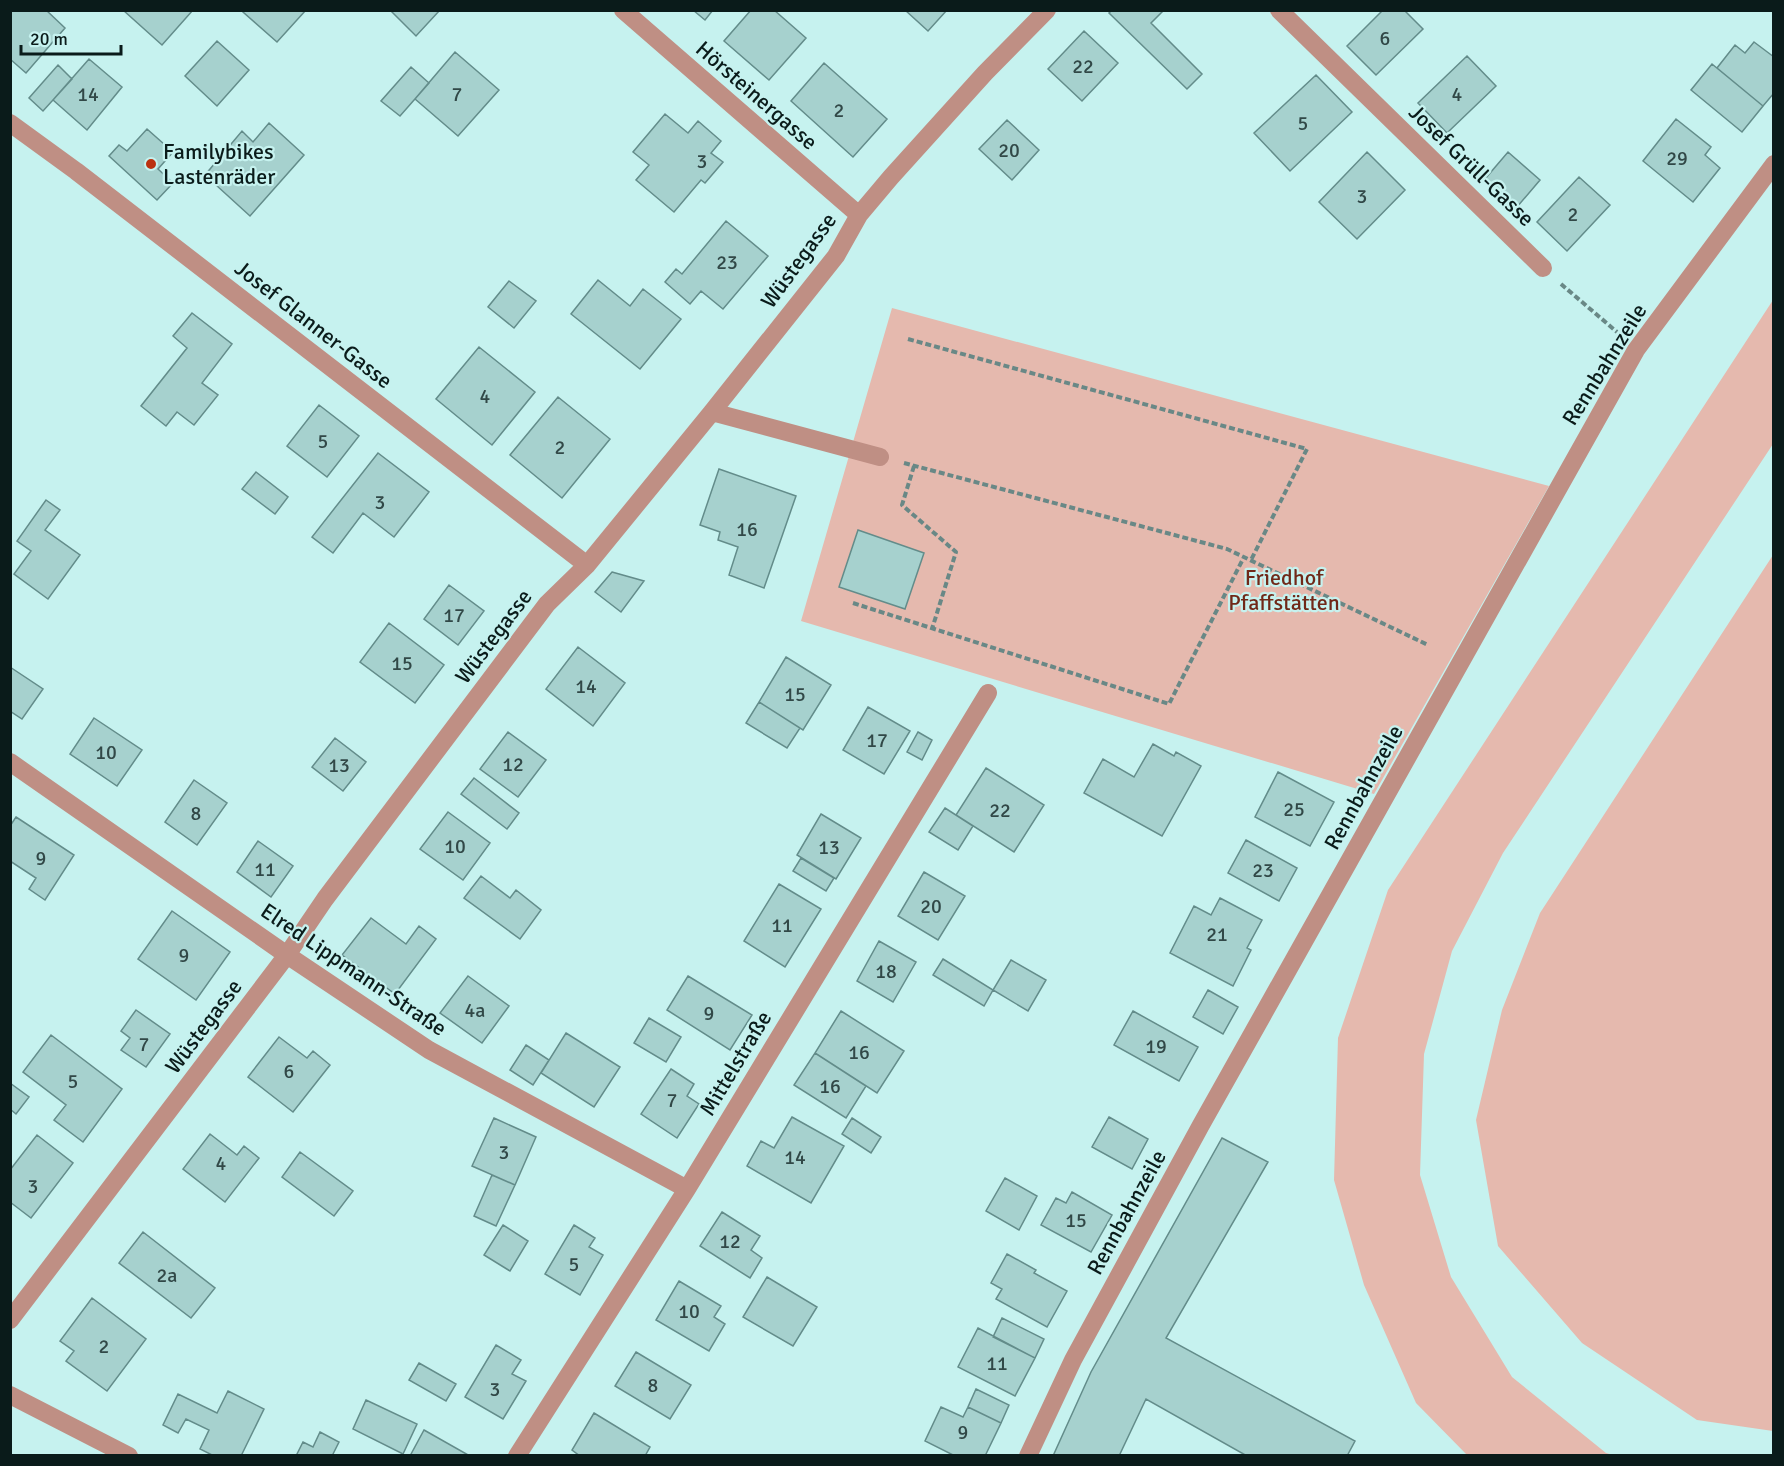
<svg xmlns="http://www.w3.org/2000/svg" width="1784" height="1466" font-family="Signika,sans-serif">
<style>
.green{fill:#e5b9ae}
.building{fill:#a6d1ce;stroke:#638c8a;stroke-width:1.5}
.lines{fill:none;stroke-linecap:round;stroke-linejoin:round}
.path{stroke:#698886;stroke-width:4;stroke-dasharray:6 3;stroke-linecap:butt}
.minor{stroke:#bf8f84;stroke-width:18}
.poi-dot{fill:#bb3110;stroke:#c6f2ef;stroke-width:2}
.labels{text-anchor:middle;stroke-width:4.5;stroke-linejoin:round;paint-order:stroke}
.number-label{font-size:20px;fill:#314847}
.street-label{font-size:22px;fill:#0a1b1a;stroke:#c6f2ef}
.poi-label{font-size:22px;fill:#0a1b1a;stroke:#c6f2ef;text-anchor:start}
.park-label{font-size:22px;fill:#702818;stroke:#c6f2ef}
</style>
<rect width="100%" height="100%" fill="#c6f2ef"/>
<!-- green -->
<path class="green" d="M1773 300V444L1503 853 1452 951 1424 1054 1420 1175 1451 1277 1512 1377 1606 1453 1613 1455H1467L1416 1403 1364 1285 1334 1180 1338 1038 1388 890Z
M892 308 1549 486 1374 794 801 621Z
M1773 555V1431L1697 1420 1582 1343 1498 1246 1476 1120 1502 1010 1540 913Z"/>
<!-- building -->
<path class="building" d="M10 10H46L65 28 26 73 10 59Z
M123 10H193L162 45Z
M244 10H306L277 42 243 12Z
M390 10H440L416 36Z
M693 10H713L705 20Z
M751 10H774L806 38 769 80 724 41Z
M905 10H947L928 31Z
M1112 10H1164L1151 23 1202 74 1187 89 1109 13Z
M1383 10H1404L1423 29 1376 75 1347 46Z
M1084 31 1118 63 1082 101 1048 69Z
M217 41 249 70 217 106 185 76Z
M1754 42 1774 57V93L1763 106 1717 68 1735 45 1745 53Z
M455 52 499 90 458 136 415 99Z
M1467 56 1496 86 1447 133 1418 103Z
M89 59 122 87 87 130 53 100Z
M824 63 887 119 853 157 791 101Z
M1712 64 1763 106 1742 132 1691 90Z
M58 65 72 79 43 111 29 98Z
M411 67 429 83 400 116 381 101Z
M1316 75 1352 112 1290 171 1254 133Z
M665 114 688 133 698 121 721 141 711 153 723 162 705 183 701 180 674 212 636 180 649 165 633 152Z
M1676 119 1711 147 1705 155 1720 168 1693 202 1643 161Z
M1007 120 1039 150 1012 180 979 149Z
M269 123 304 155 250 216 205 175 242 131 253 142Z
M147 129 173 152 158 169 173 183 157 200 109 156 119 145 127 151Z
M1367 152 1405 190 1357 239 1319 202Z
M1508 152 1540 180 1517 207 1485 179Z
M1579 177 1610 205 1567 251 1537 222Z
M726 221 768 256 723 309 701 291 690 304 665 282 676 269 682 274Z
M598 280 630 306 643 289 681 319 640 369 571 314Z
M509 281 536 301 514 328 488 307Z
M192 313 232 344 202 383 218 395 194 425 177 412 166 426 141 406 187 348 173 336Z
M479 347 535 392 492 445 436 399Z
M558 397 610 439 562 498 510 455Z
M319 405 359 436 327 477 287 446Z
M378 453 429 492 394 537 363 513 333 553 312 537Z
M719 469 796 496 764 588 729 575 738 547 718 540 720 532 700 525Z
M256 472 288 497 275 514 242 489Z
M46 500 60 510 45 530 80 555 48 599 14 574 31 551 17 541Z
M858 530 924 553 905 609 839 587Z
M612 572 644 581 621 612 595 592Z
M449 585 484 611 458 645 424 619Z
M389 623 444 665 415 703 360 662Z
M578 647 625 683 593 726 546 689Z
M786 657 831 685 803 730 759 702Z
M10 667 43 689 22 719 10 711Z
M759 702 800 728 787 748 746 723Z
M868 707 910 731 884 774 843 750Z
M94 718 142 750 117 786 70 754Z
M508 732 546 760 518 797 480 769Z
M918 732 932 740 922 760 907 752Z
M335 738 366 762 343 791 312 767Z
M1153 744 1174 756 1176 752 1201 766 1162 836 1084 793 1103 759 1134 777Z
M986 768 1044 805 1014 852 956 815Z
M1278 772 1334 802 1310 846 1255 817Z
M474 778 519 813 507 829 461 794Z
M194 780 227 803 197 845 165 822Z
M945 808 973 826 958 850 929 832Z
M448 812 490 843 463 880 420 849Z
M821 814 861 838 836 879 797 855Z
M16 817 74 855 45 900 29 889 36 878 10 861V826Z
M1246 840 1297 868 1279 901 1228 873Z
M258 841 293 866 271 897 237 872Z
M801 858 834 878 826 891 793 871Z
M924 872 965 896 938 940 898 916Z
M481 876 510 898 516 890 541 910 520 939 464 898Z
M779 884 821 909 785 967 744 941Z
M1220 898 1262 920 1247 948 1251 950 1233 986 1170 953 1194 906 1211 915Z
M172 911 230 952 196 1000 138 959Z
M371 918 406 944 419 926 436 939 395 994 342 955Z
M879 941 916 962 893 1002 857 981Z
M943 959 993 990 984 1006 933 975Z
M1011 960 1046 980 1028 1011 993 990Z
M468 976 509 1006 482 1043 440 1013Z
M688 976 752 1015 730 1050 667 1010Z
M1208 990 1238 1007 1223 1034 1193 1017Z
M136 1010 170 1034 146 1067 121 1050 130 1038 121 1031Z
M841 1011 904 1051 877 1093 815 1053Z
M1133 1011 1198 1047 1179 1081 1114 1045Z
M649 1018 681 1037 666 1062 634 1043Z
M566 1033 620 1067 594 1107 541 1073Z
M51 1035 122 1089 83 1142 54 1120 66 1105 23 1072Z
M279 1037 307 1058 313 1051 330 1065 293 1112 248 1077Z
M526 1045 549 1060 533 1085 510 1070Z
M815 1053 866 1086 846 1118 794 1085Z
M671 1069 694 1084 687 1096 699 1104 677 1138 641 1114Z
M10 1083 29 1097 16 1114 10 1109Z
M792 1117 844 1146 811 1203 747 1166 761 1141 774 1148Z
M1109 1117 1148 1139 1132 1169 1092 1147Z
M494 1118 536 1137 515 1185 472 1166Z
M852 1118 881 1137 871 1153 842 1134Z
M210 1134 237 1155 244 1146 259 1158 225 1202 183 1169Z
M37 1135 73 1163 31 1218 10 1202V1170Z
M1222 1138 1268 1162 1166 1338 1355 1441 1347 1456H1247L1146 1399 1119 1456H1053L1091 1372Z
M300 1152 353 1191 334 1216 282 1177Z
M492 1175 515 1185 496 1226 474 1216Z
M1005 1178 1037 1196 1019 1230 986 1211Z
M1072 1192 1112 1215 1091 1252 1041 1225 1056 1198 1066 1203Z
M722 1212 760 1236 751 1250 762 1258 750 1278 700 1246Z
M503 1225 528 1241 510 1271 484 1255Z
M574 1225 595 1238 589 1247 603 1255 580 1295 545 1274Z
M143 1232 215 1288 191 1318 119 1263Z
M1007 1254 1036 1270 1034 1273 1067 1291 1047 1327 996 1299 1002 1289 991 1283Z
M767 1277 817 1307 793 1346 743 1317Z
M679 1281 721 1306 714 1317 725 1324 709 1351 656 1320Z
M92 1298 146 1339 107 1391 66 1361 74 1351 60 1341Z
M1002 1318 1044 1339 1035 1358 993 1337Z
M978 1328 1035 1358 1015 1396 958 1367Z
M496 1345 521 1360 512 1374 526 1381 503 1419 465 1397Z
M636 1352 691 1385 670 1419 615 1386Z
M419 1363 456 1384 446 1401 409 1380Z
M976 1389 1009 1405 1001 1423 968 1407Z
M228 1391 264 1409 241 1456H214L200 1449 209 1430 186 1419 178 1433 163 1425 178 1394 217 1413Z
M366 1400 417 1424 403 1454 353 1429Z
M941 1407 963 1417 968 1407 1001 1423 985 1456H955L925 1441Z
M594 1413 650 1447 645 1456H580L572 1450Z
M424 1430 470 1456H410Z
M320 1432 339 1442 332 1456H296L303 1442 313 1447Z"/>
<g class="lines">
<!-- path -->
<path class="path" d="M1561 284 1617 332
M908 339 1307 449 1251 560
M904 463 1227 549 1428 645
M914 466 902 505 956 552 932 629
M853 603 1169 704 1244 557"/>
<!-- minor -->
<path class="minor" d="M623 10 859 215
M1279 10 1543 268
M10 123 76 171 587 565
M712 412 880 457
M10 762 287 955 429 1050 687 1189
M10 1320 287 955 325 899 547 604 587 565 712 412 836 256 859 215 891 177 985 73 1047 10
M10 1395 129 1456
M517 1456 687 1189 988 693
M1028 1456 1073 1360 1201 1125 1636 350 1774 164"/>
</g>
<!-- markers -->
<circle class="poi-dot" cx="151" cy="164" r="6"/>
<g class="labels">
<!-- number labels -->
<g class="number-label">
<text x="1385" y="45">6</text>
<text x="1083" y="73">22</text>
<text x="88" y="101">14</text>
<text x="457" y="101">7</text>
<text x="1457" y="101">4</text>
<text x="839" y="117">2</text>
<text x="1303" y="130">5</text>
<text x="1009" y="157">20</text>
<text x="1677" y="165">29</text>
<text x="702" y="168">3</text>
<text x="1362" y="203">3</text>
<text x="1573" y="221">2</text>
<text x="727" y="269">23</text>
<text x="485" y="403">4</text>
<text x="323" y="448">5</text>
<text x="560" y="454">2</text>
<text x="380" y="509">3</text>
<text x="747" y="536">16</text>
<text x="454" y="622">17</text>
<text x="402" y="670">15</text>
<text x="586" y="693">14</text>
<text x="795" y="701">15</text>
<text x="877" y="747">17</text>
<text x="106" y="759">10</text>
<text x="513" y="771">12</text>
<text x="339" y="772">13</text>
<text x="1294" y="816">25</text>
<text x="1000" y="817">22</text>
<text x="196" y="820">8</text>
<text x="455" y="853">10</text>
<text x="829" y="854">13</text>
<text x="41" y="865">9</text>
<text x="265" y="876">11</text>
<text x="1263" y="877">23</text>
<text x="931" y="913">20</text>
<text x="782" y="932">11</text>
<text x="1217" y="941">21</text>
<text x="184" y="962">9</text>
<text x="886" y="978">18</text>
<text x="475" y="1017">4a</text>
<text x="709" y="1020">9</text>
<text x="144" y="1051">7</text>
<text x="1156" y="1053">19</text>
<text x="859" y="1059">16</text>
<text x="289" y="1078">6</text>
<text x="73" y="1088">5</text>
<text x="830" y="1093">16</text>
<text x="672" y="1107">7</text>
<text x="504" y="1159">3</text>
<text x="795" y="1164">14</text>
<text x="221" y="1170">4</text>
<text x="33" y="1193">3</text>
<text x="1076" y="1227">15</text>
<text x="730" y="1248">12</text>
<text x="574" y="1271">5</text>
<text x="167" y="1282">2a</text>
<text x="689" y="1318">10</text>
<text x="104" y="1353">2</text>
<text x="997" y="1370">11</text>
<text x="653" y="1392">8</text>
<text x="495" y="1396">3</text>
<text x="963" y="1439">9</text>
</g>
<!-- street labels -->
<g class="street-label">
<text transform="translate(757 95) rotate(41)" y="8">Hörsteinergasse</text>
<text transform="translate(1472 165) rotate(44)" y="8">Josef Grüll-Gasse</text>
<text transform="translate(798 260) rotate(-54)" y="8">Wüstegasse</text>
<text transform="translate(314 324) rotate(38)" y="8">Josef Glanner-Gasse</text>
<text transform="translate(1604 364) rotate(-58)" y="8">Rennbahnzeile</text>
<text transform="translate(493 636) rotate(-53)" y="8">Wüstegasse</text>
<text transform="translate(1363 787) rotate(-61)" y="8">Rennbahnzeile</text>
<text transform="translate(354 969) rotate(34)" y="8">Elred Lippmann-Straße</text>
<text transform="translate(203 1026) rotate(-53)" y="8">Wüstegasse</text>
<text transform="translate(735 1063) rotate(-59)" y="8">Mittelstraße</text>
<text transform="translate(1126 1212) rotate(-61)" y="8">Rennbahnzeile</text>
</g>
<!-- poi labels -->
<g class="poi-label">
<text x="163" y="159">Familybikes<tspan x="163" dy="25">Lastenräder</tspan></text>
</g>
<!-- park labels -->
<g class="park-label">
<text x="1284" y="585">Friedhof<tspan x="1284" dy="25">Pfaffstätten</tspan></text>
</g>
</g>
<!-- border -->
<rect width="1784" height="1466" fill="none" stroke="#0a1b1a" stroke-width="24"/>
<!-- scale -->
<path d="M21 45v9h100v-9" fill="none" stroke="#0a1b1a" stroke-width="3"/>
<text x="30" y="45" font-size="18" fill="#0a1b1a" stroke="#c6f2ef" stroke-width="4.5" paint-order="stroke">20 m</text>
</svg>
